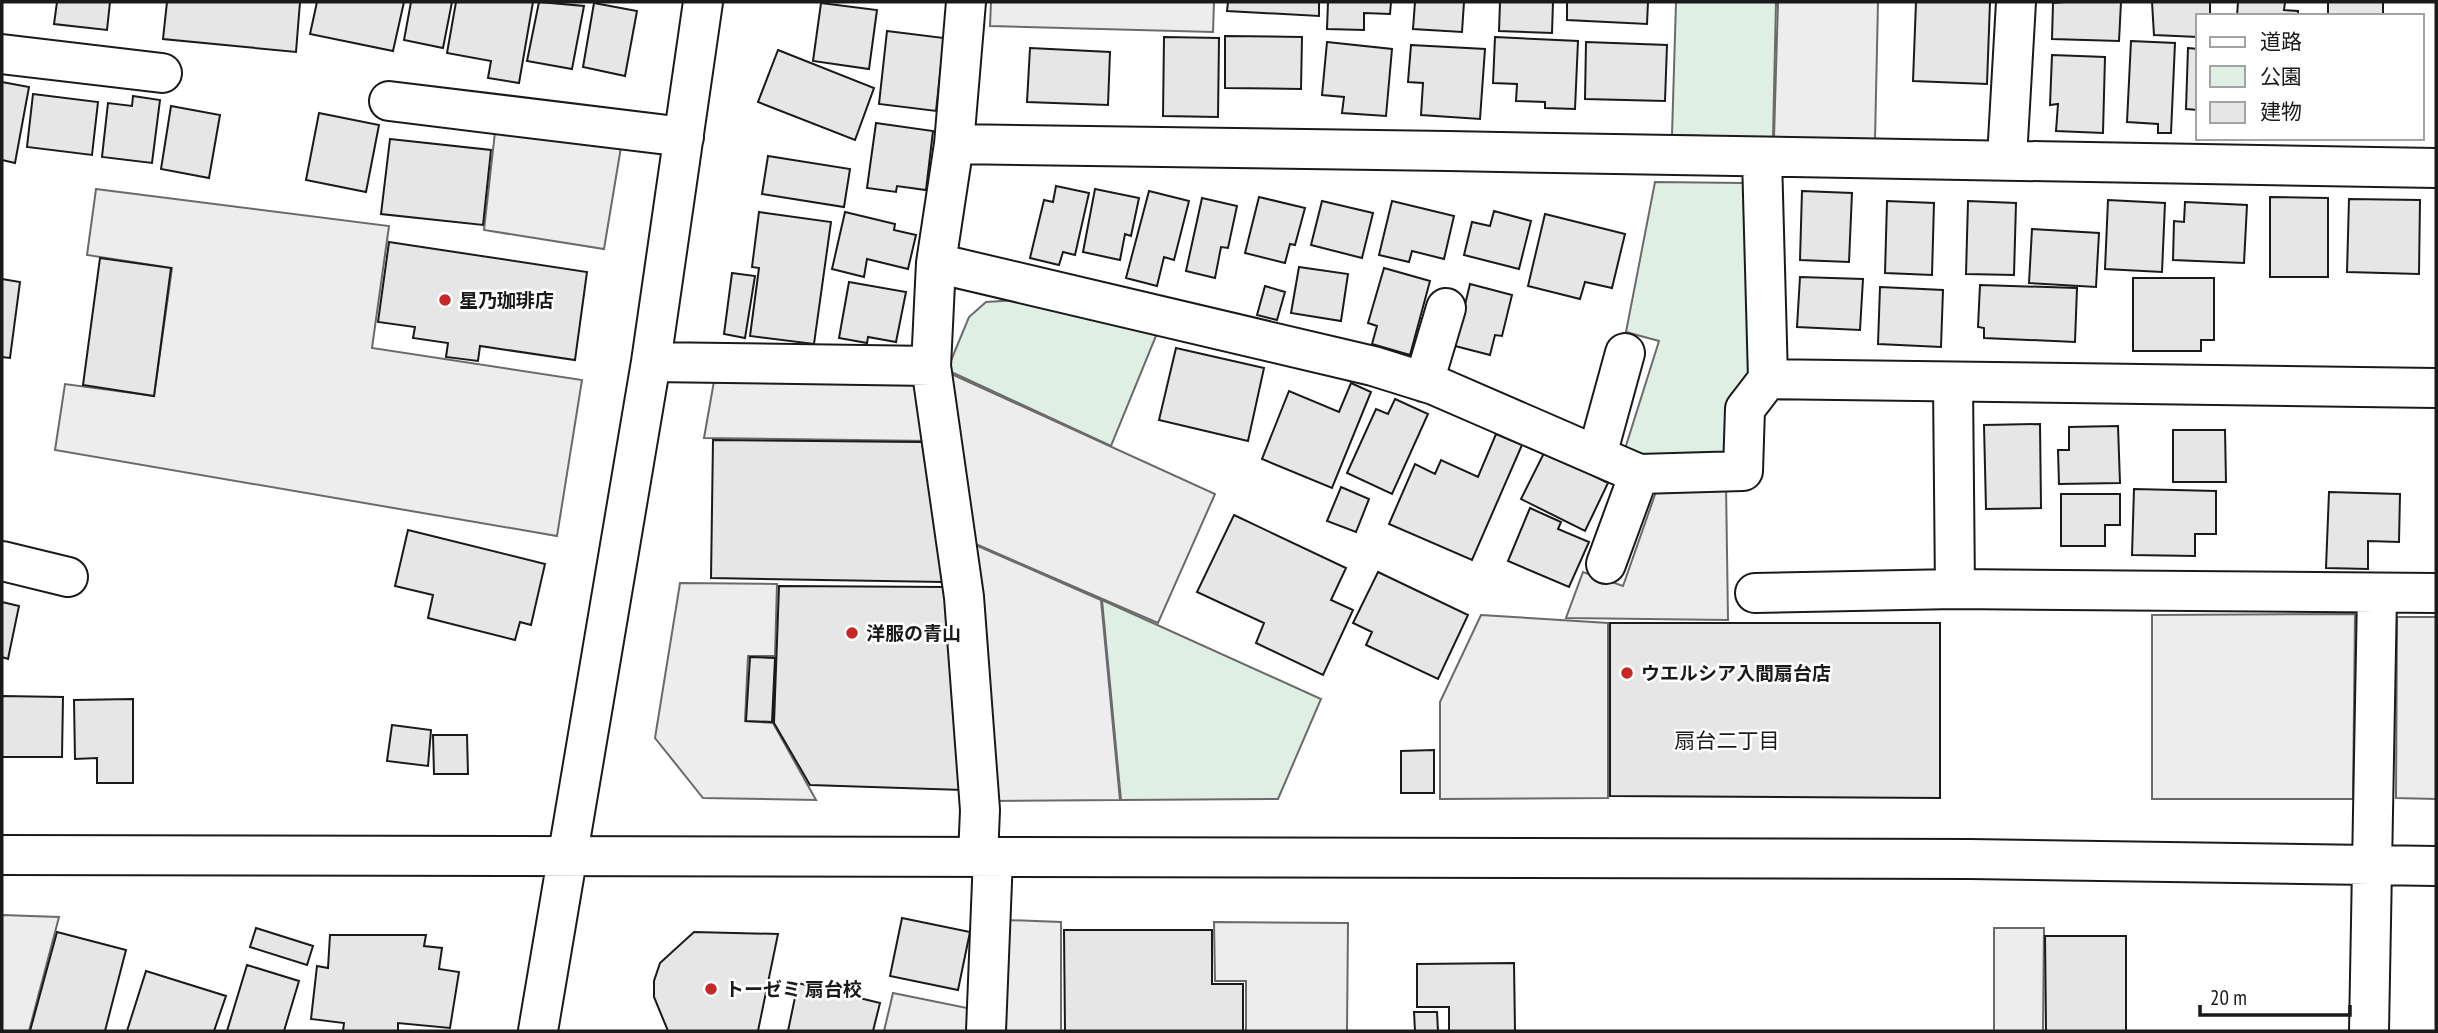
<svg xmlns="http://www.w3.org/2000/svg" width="2438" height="1033" font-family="'PT Sans Narrow','Noto Sans JP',sans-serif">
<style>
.green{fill:#e0efe3;stroke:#6a6a6a;stroke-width:2}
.parking{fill:#ededed;stroke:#6a6a6a;stroke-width:2}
.building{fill:#e6e6e6;stroke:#1a1a1a;stroke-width:2}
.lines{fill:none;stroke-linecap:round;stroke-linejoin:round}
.minor-casing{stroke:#1a1a1a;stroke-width:42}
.minor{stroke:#fff;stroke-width:38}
.poi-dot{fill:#c62828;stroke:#fff;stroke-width:2.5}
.labels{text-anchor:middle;stroke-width:5;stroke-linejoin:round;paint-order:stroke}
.poi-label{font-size:19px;font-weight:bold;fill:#1a1a1a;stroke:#fff;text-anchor:start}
.neighbourhood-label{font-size:21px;fill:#1a1a1a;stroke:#fff}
</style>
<rect width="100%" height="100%" fill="#fff"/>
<!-- green -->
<path class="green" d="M1676 2H1776L1773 138 1672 135Z
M1655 182 1744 183 1750 372 1730 455 1641 461 1624 452 1659 341 1626 332Z
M1018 300 1158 331 1111 446 947 370 969 317 986 302Z
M1102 600 1321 699 1278 799 1121 800Z"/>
<!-- parking -->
<path class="parking" d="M991 2H1214L1213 32 990 26Z
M1778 2H1878L1875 140 1774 138Z
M495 132 621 147 604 249 484 230Z
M96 189 389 226 372 348 582 380 557 536 55 450 65 384 154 396 172 268 87 255Z
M947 372 1215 494 1158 623 971 542Z
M714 381H922L930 441 704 438Z
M1726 484 1728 620 1566 618 1583 572 1623 586 1658 486Z
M971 543 1101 600 1120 800 996 801Z
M680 583 777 584 775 656H748L745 721 773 723 816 800 703 798 655 738Z
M2355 614 2353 799H2152V615Z
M1481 615 1608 623V798L1440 799V702Z
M2397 617H2436V799L2396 798Z
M2 915 59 917 29 1031H2Z
M1006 920 1061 922V1031H1001Z
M1214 922 1348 923 1347 1031H1246V981H1215Z
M1994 928H2044L2043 1031H1994Z
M893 993 972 1009 971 1031H884Z"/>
<!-- building -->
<path class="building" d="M57 2H110L107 30 54 24Z
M167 2H300L296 52 163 39Z
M317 2H404L393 51 310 34Z
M411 2H452L443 48 404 40Z
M456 2H533L519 83 488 78 491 61 447 53Z
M539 2 584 6 572 69 527 61Z
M1228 2H1319V16L1227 11Z
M1328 2H1391L1390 14 1364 13V30L1327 29Z
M1415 2H1464L1462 32 1413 29Z
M1500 2H1553L1552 33 1499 31Z
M1567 2H1648L1647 24 1567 20Z
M1916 2H1990L1987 84 1913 81Z
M2065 2H2121L2119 41 2052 39 2053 3Z
M2152 2H2210V16H2198V37L2154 35Z
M2238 2H2285L2284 10 2298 11V16H2237Z
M2328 2H2383V16H2328Z
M594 3 637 11 625 76 583 67Z
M821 3 877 10 869 69 813 61Z
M887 31 944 38 936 111 879 104Z
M1225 36 1302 37 1301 89 1225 88Z
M1164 37 1219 38 1218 117 1163 116Z
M1495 37 1578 41 1575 109 1545 108V102L1516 101 1517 84 1493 83Z
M2131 41 2175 43 2171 133H2158V124L2127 122Z
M1327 42 1392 49 1386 116 1342 113 1344 97 1322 95Z
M1586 42 1667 45 1665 101 1585 99Z
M1411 45 1485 49 1480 119 1421 115 1423 83 1408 82Z
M1030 48 1110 52 1108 105 1027 102Z
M2188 48 2198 49V110L2186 109Z
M778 50 874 88 855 140 758 102Z
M2052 55 2105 57 2103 133 2056 131 2058 104 2050 105Z
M2 82 29 87 15 163 2 160Z
M33 94 98 102 92 155 27 147Z
M133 96 160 100 152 163 102 157 108 103 132 106Z
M171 106 220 115 209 178 161 169Z
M319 113 379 125 366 192 306 180Z
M876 123 933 131 926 190 897 186 896 192 867 188Z
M390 139 491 150 483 225 381 214Z
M768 156 850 169 844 207 762 194Z
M1056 186 1089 193 1075 255 1063 252 1059 265 1030 258 1044 200 1053 202Z
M1095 189 1139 198 1131 236 1125 234 1120 260 1083 252Z
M1149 191 1189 201 1174 260 1164 257 1157 286 1126 278Z
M1802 191 1852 193 1849 262 1800 260Z
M1259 197 1305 208 1295 245 1290 244 1285 263 1245 253Z
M2270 197 2328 198V277H2270Z
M1202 198 1237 206 1228 248 1221 247 1215 278 1186 271Z
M2349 199 2420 200 2419 274 2347 272Z
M2108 200 2165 203 2162 272 2105 269Z
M1322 201 1373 213 1362 258 1311 245Z
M1392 201 1454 216 1444 259 1412 251 1409 262 1379 255Z
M1887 201 1934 203 1932 275 1885 273Z
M1968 201 2016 203 2014 275 1966 274Z
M2185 202 2247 205 2244 263 2173 260 2174 221 2184 222Z
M1494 211 1531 221 1519 269 1464 255 1472 222 1490 226Z
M759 212 831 222 814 344 750 336 759 268 752 267Z
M845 212 895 224 894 230 916 235 908 269 867 259 864 277 832 269Z
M1545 214 1625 234 1612 288 1585 282 1580 299 1528 286Z
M2032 229 2099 233 2096 287 2029 283Z
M389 242 587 272 575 360 480 346 478 361 446 357 448 343 413 338 415 327 378 322Z
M100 258 171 268 154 396 83 385Z
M1299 267 1348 274 1341 321 1291 313Z
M1384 268 1430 281 1410 355 1372 344 1377 326 1368 323Z
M732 273 755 276 745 338 724 334Z
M1800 277 1863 279 1860 330 1797 327Z
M2133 278H2214V340H2201V351H2133Z
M2 279 20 282 10 358 2 357Z
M849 282 906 292 896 342 868 337 867 343 839 338Z
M1470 284 1512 295 1502 336 1495 335 1490 355 1455 346Z
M1980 285 2077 288 2075 342 1984 338V328L1978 327Z
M1265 286 1285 292 1277 320 1257 315Z
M1880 287 1943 290 1941 347 1878 344Z
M1176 348 1264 368 1248 441 1159 420Z
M1351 383 1371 392 1332 488 1262 459 1289 391 1339 412Z
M1395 399 1428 414 1392 494 1347 473 1376 409 1388 414Z
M2040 424 2041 508 1986 509 1984 425Z
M2118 426 2120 483 2059 484 2058 450H2069V427Z
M2173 430H2225L2226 482H2173Z
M1496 434 1522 445 1472 560 1389 524 1415 464 1435 474 1441 460 1478 477Z
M713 440 922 442 944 582 711 578Z
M1545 451 1608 483 1585 531 1521 499Z
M1341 487 1369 499 1356 532 1327 521Z
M2134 489 2216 491V534H2195V556L2132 555Z
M2329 492 2400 494 2399 542 2368 541V569L2326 568Z
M2061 494H2120V525H2105V546H2061Z
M1530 508 1561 522 1558 529 1589 542 1569 587 1508 561Z
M1234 515 1346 568 1331 600 1353 610 1323 675 1256 643 1264 623 1197 592Z
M408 530 545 564 531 625 520 622 515 640 428 618 433 595 395 586Z
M1378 572 1468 615 1438 679 1366 645 1372 632 1353 623Z
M779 586 946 587 963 790 810 785 774 723Z
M2 602 19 606 8 659 2 657Z
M1610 623H1940V798L1610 796Z
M750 657 775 658 772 722 746 721Z
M2 696 63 697 62 757H2Z
M133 699V783H97V758L75 759 74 700Z
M392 725 431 730 428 766 387 761Z
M433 735H467L468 774H434Z
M1434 750V793H1401V751Z
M902 918 970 932 958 990 890 976Z
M256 928 313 946 307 965 250 947Z
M1064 930H1212V984H1243V1031H1065Z
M57 932 126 950 105 1031H30Z
M694 932 778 934 758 1031H668L654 997V981L660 963Z
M330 935H426L424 946 442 948 439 969 459 972 450 1028 398 1023V1031H343L344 1023 311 1019 317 966 328 968Z
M2045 936H2126V1031H2046Z
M1514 963 1515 1031H1449V1007H1417V964Z
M247 965 299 981 284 1031H227Z
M146 971 226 996 214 1031H127Z
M798 983 880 1003 873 1031H788Z
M1414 1012H1437L1438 1031H1415Z"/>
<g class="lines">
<!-- minor casing -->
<g class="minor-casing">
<path id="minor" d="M966 2 954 144 936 263 931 366 964 597 980 810 978 857
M2 54 162 73
M389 101 684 137
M954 144C1448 152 1942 156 2436 168
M1762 158 1768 379 2436 388
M2007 158 2016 2
M936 263 1373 366 1434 385 1639 474 1743 471 1745 409 1768 379
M651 362 931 366
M1424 382 1446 308
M1953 384 1955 589
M1597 455 1625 353
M2 561 68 577
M1606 564 1639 474
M1755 593 1955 589 2436 593
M2 855 1970 859 2436 866
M538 1031 651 362 703 2
M986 1031 993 857
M2369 1031 2377 594"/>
</g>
<!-- minor -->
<use href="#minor" class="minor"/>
</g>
<!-- markers -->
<g class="poi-dot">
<circle cx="445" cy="300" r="7"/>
<circle cx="852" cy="633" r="7"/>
<circle cx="1627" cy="673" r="7"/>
<circle cx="711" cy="989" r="7"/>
</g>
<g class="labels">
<!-- poi labels -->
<g class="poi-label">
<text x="459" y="307">星乃珈琲店</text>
<text x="866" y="640">洋服の青山</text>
<text x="1641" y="680">ウエルシア入間扇台店</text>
<text x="725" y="996">トーゼミ 扇台校</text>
</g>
<!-- neighbourhood labels -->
<g class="neighbourhood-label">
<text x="1727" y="748">扇台二丁目</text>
</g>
</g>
<!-- border -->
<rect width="2438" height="1033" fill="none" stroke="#1a1a1a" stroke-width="7"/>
<!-- legend -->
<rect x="2196" y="14" width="228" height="126" fill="#ffffff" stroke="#a3a3a3" stroke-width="2"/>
<rect x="2210" y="37" width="35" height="10" fill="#ffffff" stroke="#a3a3a3" stroke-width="2"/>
<text x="2260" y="49" font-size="21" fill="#1a1a1a">道路</text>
<rect x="2210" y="66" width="35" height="21" fill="#e0efe3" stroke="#a3a3a3" stroke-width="2"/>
<text x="2260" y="84" font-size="21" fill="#1a1a1a">公園</text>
<rect x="2210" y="102" width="35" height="21" fill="#e6e6e6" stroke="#a3a3a3" stroke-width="2"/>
<text x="2260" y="119" font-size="21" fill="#1a1a1a">建物</text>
<!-- scale -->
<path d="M2200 1005v10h150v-10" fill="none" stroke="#1a1a1a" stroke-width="3.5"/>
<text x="2210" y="1005" font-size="21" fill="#1a1a1a" stroke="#ffffff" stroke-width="5" paint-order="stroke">20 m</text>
</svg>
